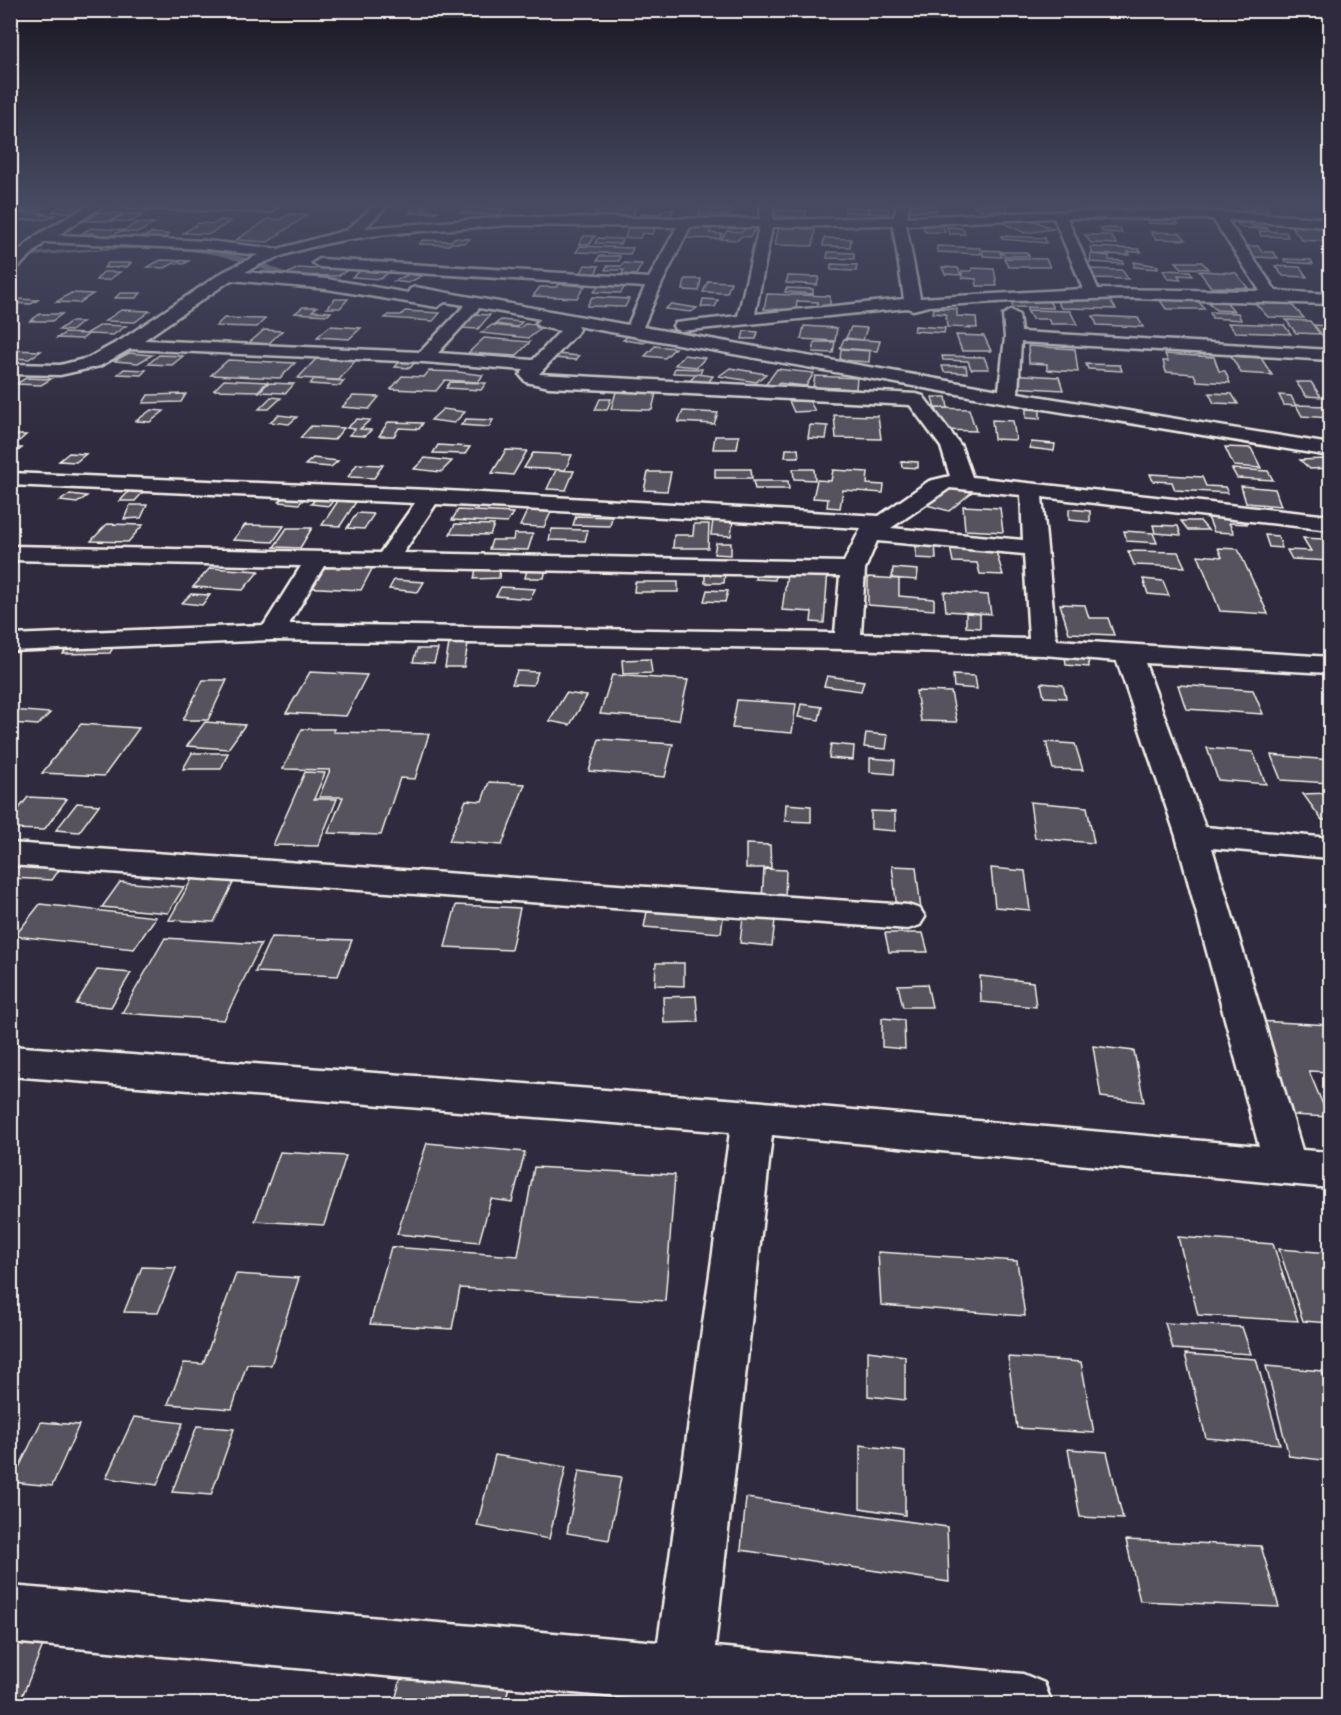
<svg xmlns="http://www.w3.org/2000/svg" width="1341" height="1715" font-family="Itim,sans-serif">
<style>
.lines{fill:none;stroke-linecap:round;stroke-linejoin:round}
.stream{fill:#a19ea0;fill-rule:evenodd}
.building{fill:#56525f;stroke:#f4f1e8;stroke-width:1.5}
.street-casing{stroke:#f4f1e8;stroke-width:5}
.street{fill:#2f2a3d;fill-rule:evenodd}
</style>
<rect width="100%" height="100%" fill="#2f2a3d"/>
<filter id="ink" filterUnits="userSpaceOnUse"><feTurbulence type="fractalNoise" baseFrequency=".0167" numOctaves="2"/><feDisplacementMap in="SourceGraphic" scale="12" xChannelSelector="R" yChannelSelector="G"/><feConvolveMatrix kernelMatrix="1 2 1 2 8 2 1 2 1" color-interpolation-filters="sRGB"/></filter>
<g filter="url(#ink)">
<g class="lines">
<!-- stream -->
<path class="stream" d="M127 246C184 246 250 249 300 281L295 282C269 272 244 261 217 255 150 242 78 252 10 258V254Z
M429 298 481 306 484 308 481 310 427 301Z"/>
</g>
<!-- building -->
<path class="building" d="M901 204 935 205 937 211H903Z
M973 204 1007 205 1008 211 981 210 980 207H974Z
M1114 204H1135L1139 210 1117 209Z
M1237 204H1264L1269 210 1241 209Z
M416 206H427L423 210 438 211 435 213H409Z
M46 207 43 210 12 212 17 208Z
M59 207H83L76 212H52Z
M845 207 868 208V213L845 212Z
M465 208 504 209 499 215 460 213Z
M622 208H636L633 216 594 215 595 211 621 212Z
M701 208 731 209 729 215 698 214Z
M870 208H889L888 214 869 213Z
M662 210H674L670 216 641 215 642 213 660 214Z
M776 210 806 211 805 221H795L796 217 775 216Z
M15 213H45L42 215H55L48 219 10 221V215Z
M98 213H110L122 214 110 221H85Z
M125 214H144L132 222 111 221Z
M288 214 307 215 268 242 236 240 268 219 280 220Z
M1144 215 1173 216 1178 224 1149 223Z
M1027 218 1054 229 1025 233 999 221Z
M220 220 231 221 210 234 183 233 199 223 214 224Z
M136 223H154L140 232H122Z
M1237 223H1250L1252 226 1266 227 1268 229 1242 228Z
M1289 223 1325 225 1330 231V242L1302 240Z
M691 226 713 227 709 233 722 234 719 239 684 238Z
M779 226 815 230 813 246 775 245Z
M923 226H943L945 232H925Z
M747 227H757L750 237 741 236 738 240 721 239 727 231 742 232Z
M947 227 963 228 965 234H949Z
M91 228 123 230 109 237H87L93 233H82Z
M628 228H655L653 234 642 233 640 238H625Z
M1101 228H1120L1122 233 1103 232Z
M1259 231 1286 232 1288 237 1261 236Z
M1151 232 1180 233 1186 240 1156 239Z
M151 233 169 234 161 239 142 238Z
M1085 235H1110L1117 244 1091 243Z
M584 236H595L590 244H579Z
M1001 236 1045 238 1046 243 1002 239Z
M454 238 470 239 465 243H451L449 245 419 244 423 240 451 241Z
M598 238 623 239 620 244 595 243Z
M824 238 851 239 850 247 823 246Z
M580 246 633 248 630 254 576 252Z
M937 246 980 248 981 254 937 252Z
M1246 246H1258L1262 252H1273L1278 258 1254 257Z
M1090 247 1139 249 1141 252H1128L1130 255 1093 254Z
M983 250 1000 251 1001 257 983 256Z
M828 252 854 253V259L827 258Z
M1001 252H1026L1029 256H1004Z
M1091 254 1109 256V260L1123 261V264L1090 262Z
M599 256H620L619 261H597Z
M1004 258 1046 259 1050 267H1008Z
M1284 259 1311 260 1313 264 1285 262Z
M161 260 189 261 184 264 174 263 165 268 147 267Z
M1134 262 1158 266V269L1134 267Z
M1176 262H1202L1208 269 1182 268Z
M108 263H131L127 267 104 268Z
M326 263 356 265 338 276 285 275 298 268 315 269Z
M623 263 642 264 636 275 622 274 624 270H605L607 266H621Z
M831 264 857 265 856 271 831 270Z
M585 265 599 266 595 274 581 273Z
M368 266 395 268 380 279 352 277Z
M1275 266 1300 267 1307 277 1283 276Z
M942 267 958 268 961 275 945 274Z
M972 268 994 269 997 286H977L976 279 962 278V271H972Z
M1088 269 1122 270 1128 279 1093 278Z
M1163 270 1190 271 1192 276 1178 275 1181 280 1168 279Z
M1199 271 1236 273 1248 288 1211 287Z
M103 272H120L109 280H96Z
M409 274 422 276 408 283 394 281Z
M788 276 819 277 817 285 786 283Z
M685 279H701L699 291 683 290Z
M708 281 731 282 727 293 703 292Z
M559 284 585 286 577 298 533 296 540 287H557Z
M598 286 624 287 621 293 594 292Z
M786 288 813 289V294L785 292Z
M71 293 93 294 79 303 56 302Z
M120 293H141L136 298H115Z
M767 294 830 296V306H817L818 302 797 301 796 310 764 309Z
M1107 296 1116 309 1061 308 1055 297Z
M592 297 629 299 625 307 587 306Z
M1009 298 1048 299 1053 308 1013 307Z
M15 299 38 300 31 304 10 303Z
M335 299H348L340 308H327Z
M703 299 718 300 715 307H701Z
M1206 299H1224L1234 311 1216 310Z
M1160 300 1198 301 1205 309H1166Z
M1255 303 1291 304 1304 318 1268 317Z
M671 304 697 308 691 312 665 309Z
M303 307H317L312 311 331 312 328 315 295 313Z
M934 308 957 309V316L976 317 977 328 947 327 946 314 933 313Z
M121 310 150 311 135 322 105 321Z
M1027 310 1070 311 1077 324H1051L1048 319H1032Z
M405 311 440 313 433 321 385 318 389 315H401Z
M1210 312 1238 313 1241 320 1212 318Z
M457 313 490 315 478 329 444 327Z
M40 314H62L52 321H30Z
M1093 316 1138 318 1143 327 1097 325Z
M224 318 265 319 257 327 216 326Z
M501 320 522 322 517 327 495 324Z
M1286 320 1310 321 1320 334 1296 333Z
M70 322H82L71 331 59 330Z
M1228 323 1284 325 1291 334 1235 332Z
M525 324 545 325 529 338 481 333 492 325 520 328Z
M101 325 126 326 113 335 89 334 82 339 57 338 65 333 86 334Z
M1314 325 1330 326V339H1325Z
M330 326 361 328 349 339 317 337Z
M804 326 837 328 835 341 801 339Z
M915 326 945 328 944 333 914 331Z
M851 327 867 328 863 340 846 338Z
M264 330 282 331 268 344 249 343Z
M744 331 758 332 756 339H742Z
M956 335 984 336 991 351H962Z
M628 336 649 338 644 343 623 340Z
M484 338 530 342 516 356 468 353Z
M844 339 880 341 877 351 840 348Z
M815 342H835L833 353 813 352Z
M655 346 675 348 665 358 645 356Z
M1028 346 1075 349 1078 372 1047 370V364L1029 363Z
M841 349 870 351 869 362 840 360Z
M10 350 41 351 29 359 10 358Z
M129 353 152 355 138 363 114 361Z
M557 354 579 356 576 360 554 358Z
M1165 354 1214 357 1219 371H1225L1230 383 1197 381 1194 374 1166 372 1163 361H1168Z
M159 355 183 356 172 365 148 364Z
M684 355 705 358 697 367 675 365Z
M942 356 984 357 989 369H971L968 361 943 360Z
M1231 356 1261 358 1272 375 1241 373Z
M403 358 418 359 410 368 395 367Z
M316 359 356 360 339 380 298 378Z
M228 360 295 363 280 378 211 375Z
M1086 364 1120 365 1122 371 1088 369Z
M942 366H966L967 373 944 372Z
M675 368 702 369 700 374 673 373Z
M730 368 766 374 756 382 719 376Z
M124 369 146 370 141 375 118 374Z
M777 369 814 373 806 386 778 383 774 388 764 387Z
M429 371 458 372 483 375 478 382 445 380 436 391 391 389 402 376 424 377Z
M696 374 713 376 707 384 689 382Z
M1008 374 1059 377 1063 390 1011 387Z
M815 376 857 378 856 389 813 387Z
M26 378 51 379 41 385 16 384Z
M314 379 344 381 340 386 310 384Z
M224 380 267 382 258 391 214 390Z
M450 382 486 383 481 390 446 388Z
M1296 382H1311L1321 397 1306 396Z
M268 383 294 384 286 393 259 392Z
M616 392 656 393 652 410 611 409Z
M1209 393 1232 394 1238 404 1214 403Z
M186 394 181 402 143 403 148 395Z
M1279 395 1291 396 1296 406 1284 405Z
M353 396 379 397 369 409 342 407Z
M271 397 281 398 269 409H259Z
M932 397H946L948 408H935Z
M600 399H611L607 410H595Z
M809 400 815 411 794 412 789 401Z
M1296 405 1327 406 1330 418 1302 416Z
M936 408 969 409 976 431 942 430Z
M443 409 465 412 454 423 431 420Z
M1026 409 1040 410V419L1026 418Z
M151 410 164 411 150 422 136 421Z
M683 411 718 413 714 424 678 422Z
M278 415 297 417 289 424 270 422Z
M834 415 878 416 881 439 836 438Z
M357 419 370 420 360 429 371 430 365 436 349 435 355 429 347 428Z
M466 419 493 420 489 427 461 425Z
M992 420 1013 421 1016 440 994 439Z
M388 422 423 423 419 429 399 428 394 436H379Z
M810 425 828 426 826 439 808 438Z
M311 426 344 428 334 440 300 438Z
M10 435H26L12 447 22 448 10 457Z
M715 436H739L737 449H713Z
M1031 442 1055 444 1054 451 1030 448Z
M438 445 470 447 465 454 433 453Z
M1225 447 1251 448 1261 468 1234 466Z
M786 449H798L799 457H785Z
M506 450 527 451 513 475 492 473Z
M69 453 86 454 76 462 59 461Z
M533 453 572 455 565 470 524 468Z
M313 458 338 461 331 467 305 465Z
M425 458 452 461 441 472 414 469Z
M1326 459 1330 462V468L1310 469 1300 460Z
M901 461 918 462V468L902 467Z
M357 464 383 465 374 478 348 477Z
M715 469H751L752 478H715Z
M793 469H814L815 480 794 479Z
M1232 469 1268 471 1273 480 1237 478Z
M556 470 574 471 566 490 547 489Z
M833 470 868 472 867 484 884 485 883 493 843 490 840 508 827 507 828 499 813 498 817 480 831 481Z
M648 472H671L667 491 644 490Z
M1150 474 1202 477 1206 486 1225 487 1228 493 1175 490 1172 482 1153 481Z
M753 481H788L789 489H755Z
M938 483 972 492 949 511 915 502Z
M1241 486 1275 489 1281 506 1246 503Z
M129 491H144L135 501H120Z
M70 494 87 496 77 503 60 501Z
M287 495 306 497 299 504 279 502Z
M318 497 335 498 329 506 311 504Z
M338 501 356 502 340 526 322 525Z
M130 505H147L141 518 124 519Z
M963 506 1000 508 1003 532 965 530Z
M529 507 553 508 544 527 520 526Z
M1069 509 1090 511V522L1069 520Z
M458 510 513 513 507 523 452 520Z
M714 512 734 513 731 536 711 535Z
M357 513 374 514 364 529 347 528Z
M1207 515 1243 517 1247 524 1229 523 1234 533 1214 532Z
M576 516 612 517 610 526 573 525Z
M1181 521H1200L1208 530H1188Z
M107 524 143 525 128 542 91 541Z
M455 524 494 525 490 535 450 534Z
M694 524H709L708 548H673L674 535H693Z
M245 525 284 526 273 542 233 540Z
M1153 525 1178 526 1181 535 1155 533Z
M287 528H312L300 548 274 547Z
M552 529 588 530 585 541 549 540Z
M1124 531 1153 533 1157 543 1127 541Z
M514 534H533L528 550 489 549 492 540H513Z
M1265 535 1278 536 1282 548 1269 547Z
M916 538 935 539 936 559 916 558Z
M1303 538 1323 539 1330 552V561L1292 559 1287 550 1311 551Z
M716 543H731V555L714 554Z
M950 547 995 548 1003 575 980 574 977 563 953 562Z
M1218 548 1238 549 1268 614 1220 611 1198 555 1222 557Z
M1128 551 1178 552 1185 567 1134 565Z
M314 564 373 567 361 590 299 587Z
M500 567 499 578 474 579 476 568Z
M788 567 828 570 824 623 811 622 812 612 782 610Z
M210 568 259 571 243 590 193 587Z
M893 568 918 570 917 580 892 578Z
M527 569H546L544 578H525Z
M757 569 776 570 775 580 755 579Z
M705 573H725L724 583H705Z
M868 577 899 579V596L934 599V610L868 605Z
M1143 579 1163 581 1169 596 1148 594Z
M394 580 424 582 418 592 389 589Z
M635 582H678V592H634Z
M501 587 535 589 530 599 496 596Z
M707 590 728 591 725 602 704 601Z
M944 592 988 595 991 614 946 611Z
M191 594 210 595 202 605 182 603Z
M1060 604 1085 605 1089 618H1108L1114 635 1069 633Z
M966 613 980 614V628L966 627Z
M450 638H469L464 667H445Z
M116 642 110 653 63 654 70 643Z
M417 649H438L434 663 413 662Z
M1065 655 1088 657 1089 667 1066 665Z
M650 659 652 673 623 674 622 660Z
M517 671 538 672 533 685 512 684Z
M310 672 367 675 346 716 286 713Z
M612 675 688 680 679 720 600 714Z
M953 675 975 676 977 689 954 687Z
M827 676 864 681 861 691 824 686Z
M203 680H227L208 720H183Z
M1041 683 1063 685 1066 698 1044 697Z
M1178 685 1253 690 1263 714 1186 709Z
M916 691 951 692 957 722 921 721Z
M566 693 587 696 570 725 549 721Z
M737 700 796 704 792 733 732 728Z
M801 704 822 707 819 720 798 717Z
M10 710H11L50 713 38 725 10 723Z
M205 722 245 725 228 749 187 746Z
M81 724 139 728 104 776 42 773Z
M302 729H334L333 732 429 734 415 779 400 778 381 835 328 833 343 797H319L330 770 283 769Z
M866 733 888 735 886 749 864 747Z
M599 739 673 744 665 777 589 771Z
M1046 742 1075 744 1083 770 1053 769Z
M831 744 854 746 853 760 829 758Z
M1207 748 1253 752 1266 784 1218 780Z
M192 753H228L221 769H183Z
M1271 755 1330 760V783L1281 780Z
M870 758 895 760 894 774 870 772Z
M305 772 325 773 314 799H337L318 846 273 845Z
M489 782 525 784 502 845 449 841 466 800 482 801Z
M1330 793V820H1322L1303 794Z
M28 797 67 799 44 830 10 829V820Z
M1030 802 1087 807 1094 843 1035 838Z
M77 803 99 805 79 832 56 830Z
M786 804 811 806V822L785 821Z
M871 811 895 812V831L871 829Z
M746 844 770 845 771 868H746Z
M10 859 65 862 52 880 10 878Z
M892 866 916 867 921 910 897 909Z
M991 868 1025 871 1030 910 995 907Z
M764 869 786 870 785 899 762 898Z
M196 872 238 873 214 922 169 920Z
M120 882 184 887 168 913 102 907Z
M40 904 156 917 134 949 15 936Z
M456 905 520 908 511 950 445 947Z
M648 906 724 912 721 933 644 927Z
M743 917 775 920 772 946 740 943Z
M885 933H923L928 952H889Z
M271 937 352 940 338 976 255 972Z
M165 938 261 944 224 1020 122 1013Z
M656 963H684V986L655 985Z
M97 970 131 973 111 1007 76 1004Z
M980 976 1033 982 1036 1007 981 1002Z
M927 984 932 1007H903L898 985Z
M696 996 698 1022 664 1023 663 997Z
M882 1018 904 1020 905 1049 882 1047Z
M1257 1021 1330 1025V1072L1309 1071 1328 1117 1292 1115Z
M1093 1046 1134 1051 1144 1102 1101 1097Z
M427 1143 525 1152 512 1202 491 1199 479 1242 397 1234Z
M280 1152 346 1156 324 1225 255 1221Z
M534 1167 675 1175 665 1301 460 1288 452 1329 370 1324 391 1247 518 1256Z
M1178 1237 1273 1244 1298 1321 1198 1315Z
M1279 1249 1330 1253V1323L1303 1321Z
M878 1252 1017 1261 1025 1316 881 1305Z
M142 1267 176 1268 158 1313 124 1312Z
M236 1274 299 1278 271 1365 247 1364 232 1409 168 1404 184 1363 203 1364Z
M1165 1323 1242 1327 1251 1354 1173 1349Z
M868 1351 905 1356V1400L868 1396Z
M1185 1354 1256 1359 1280 1444 1206 1438Z
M1008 1357 1081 1362 1094 1433 1017 1428Z
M1266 1366 1322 1371 1330 1399V1461L1289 1456Z
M134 1417 183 1423 157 1485 106 1478Z
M41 1422 79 1425 52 1486 12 1482Z
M197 1426 234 1429 211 1495 172 1492Z
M860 1445 905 1451V1515L860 1508Z
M1068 1449 1107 1452 1123 1519 1080 1517Z
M495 1455 566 1467 549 1539 477 1526Z
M579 1471 621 1477 609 1540 567 1533Z
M746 1498 947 1527 949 1582 741 1550Z
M1126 1540 1261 1546 1279 1607 1140 1601Z
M413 1634 517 1651 505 1704H394Z
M10 1636 46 1638 19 1704H10Z"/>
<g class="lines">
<!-- street casing -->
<g class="street-casing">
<path id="street" d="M91 204H106L58 235 207 241 278 249 347 230 376 204H389L365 228 508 217 760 219 761 204H773V220L894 217 897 204H909L907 217C1048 211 1189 206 1330 219V227L1227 220 1276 291 1330 294V304L1132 298 1012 301 929 306 913 310 907 308 681 331 675 329 673 326 675 323 738 316 759 227H690L662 283 643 327 999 390 1005 337 1003 315 1011 310 1019 315 1021 332 1330 350V360L1021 342 1018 393 1330 444V456L1008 403 577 326 579 329 577 333 539 374 916 394 923 396 961 446 972 477 1330 516V530L1042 497 1056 640 1330 657V673L1145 663 1205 827 1330 838V858L1212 848 1302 1150 1330 1152V1188L772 1135 715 1647 1023 1674 1044 1683 1052 1704H650V1700L10 1642V1586L658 1642 730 1132 10 1076V1046L753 1101 1259 1146 1176 836 1117 661 1043 655 847 649 272 640 10 651V635L264 625 301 566 10 560V546L380 553 415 503 10 485V473L430 490 879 516 929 481 950 476 941 447 910 405 549 387 526 382 520 375 524 370 424 362 130 349 100 366 60 375 10 374V364L60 365 88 358 121 340 223 272 258 255 207 249 45 242 15 270 10 271V259L37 235ZM1054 218 1083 289 920 298 906 225ZM1067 218 1213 219 1260 291 1098 289ZM508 225 677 227 649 278 320 259 313 263 320 267 645 287 628 325 415 287 410 289 408 293 327 279 245 272C320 231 424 232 508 225ZM893 225 904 299 755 314 772 227ZM231 280 327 289 437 307 445 302 465 305 420 352 144 340ZM479 308 540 319 536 323 538 326 560 331 533 360 438 353ZM950 488 1021 495 1023 540 891 528ZM436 504 861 528 844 562 403 553ZM877 541 1024 554 1029 639 861 634 865 569ZM324 566 840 576 835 633 289 624Z
M124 204H267L276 208 270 212 130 208Z
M10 843 908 905 920 909 925 917 920 925 908 929 10 865Z"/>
</g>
<!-- street -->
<use href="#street" class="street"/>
</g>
</g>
<!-- sky -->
<linearGradient id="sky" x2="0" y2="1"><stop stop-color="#1a1722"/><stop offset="0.46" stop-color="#474a62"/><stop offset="1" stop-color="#474a62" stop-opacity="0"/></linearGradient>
<rect width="1341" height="444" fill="url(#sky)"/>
<!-- margin -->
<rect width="1341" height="1715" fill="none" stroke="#2f2a3d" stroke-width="36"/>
<rect x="18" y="18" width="1305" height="1679" fill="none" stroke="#f4f1e8" stroke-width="2" filter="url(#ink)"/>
</svg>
